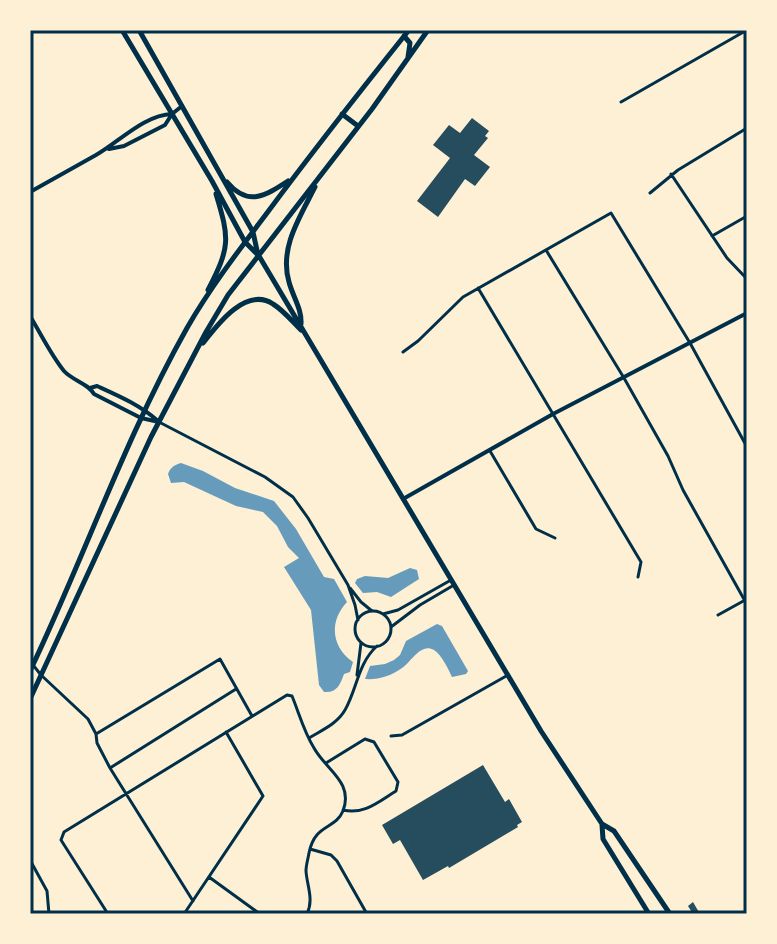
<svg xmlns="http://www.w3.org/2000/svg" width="777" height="944" font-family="Ubuntu,sans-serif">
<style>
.water{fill:#669bbc}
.building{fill:#264d5e}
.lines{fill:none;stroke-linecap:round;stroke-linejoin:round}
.minor{stroke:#003049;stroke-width:3}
.tertiary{stroke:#003049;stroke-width:4}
.primary{stroke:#003049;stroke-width:5}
.neatline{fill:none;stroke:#003049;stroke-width:3}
</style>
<rect width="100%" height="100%" fill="#fdf0d5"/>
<!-- water -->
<path class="water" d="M181 463 203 471 235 488 274 501 296 529 324 577 334 579 347 602C329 621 331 647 353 662L350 672 344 674C340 685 337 693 324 692L319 685 311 610 284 567 299 558 288 547 277 526 263 512 236 506 184 482 171 483 168 474C170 468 174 465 181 463Z
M410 568 417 570 419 579 391 597 377 592 363 593 355 583 357 579 365 576 388 578Z
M437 624 442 626 468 671 466 674 452 677C448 669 442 655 434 650 421 642 411 662 402 668 391 676 378 680 365 679L370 666 385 664 394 660 400 655 406 641Z"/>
<!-- building -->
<path class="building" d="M472 118 489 131 485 136 488 138 474 155 490 167 475 186 465 179 438 217 417 201 450 158 433 145 449 125 460 133Z
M483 765 505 802 509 799 522 822 517 825 518 827 449 868 448 866 423 880 400 840 393 844 382 825Z
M693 902 700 914H693L688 906Z"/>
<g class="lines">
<!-- minor -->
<path class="minor" d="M621 102 747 30
M671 174 727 258 747 279
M650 193 678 170 747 128
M712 236 747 216
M546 250 624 378 668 456 683 490 745 601
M478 288 641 562 638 577
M403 352 418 341 463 297 611 213 690 343 747 447
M159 422 265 477 293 497 308 518 348 585 355 605 358 620
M490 451 536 529 555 538
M350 588 361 602 372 611
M355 629a18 18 0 1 1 36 0a18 18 0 1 1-36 0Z
M383 614 398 610 451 580
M718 615 747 599
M391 627 420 605 454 585
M33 665 41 675 88 719 96 734 97 743 110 768 193 901
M357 675 361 643
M96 734 220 659 252 716
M391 736 402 735 508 675
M309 738C322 730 337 724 345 710 357 689 358 663 377 646
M326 763 365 739 374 742 398 782 396 791C378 802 364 815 343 810
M110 768 236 689
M310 849 331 855 337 861 367 914
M30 860 47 891 49 914
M209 877 260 914
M108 914 61 840 64 832 287 695 292 696C299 713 304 732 314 748 326 770 354 782 343 811 335 830 315 823 309 853 308 859 306 865 306 871 307 886 314 899 307 914
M184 914 263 796 226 732"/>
<!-- tertiary -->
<path class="tertiary" d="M109 149 124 146 165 125 172 114 182 106
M30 192 96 155C119 142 144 115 172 114
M30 316C41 334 51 355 64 371 73 381 88 383 94 394L141 418 159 422
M90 388 97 386C119 396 140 405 158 421
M403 499 553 414 747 313"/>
<!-- primary -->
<path class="primary" d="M122 30 212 181 245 242 259 256 541 731 602 824 614 831 670 914
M139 30 253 232 258 255
M404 36 410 43 408 57
M342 114 358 126
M227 182C248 207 265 196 288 181
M208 290C230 247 230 240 216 194
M301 324C302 309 293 297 289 282 279 248 300 217 315 187
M203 343C217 325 246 286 273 304 283 310 292 321 301 330
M30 671C84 558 125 438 187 328 210 288 239 250 267 213 313 151 361 90 409 30
M30 699 151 437 206 332 228 295 372 109 428 30
M602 825 603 839 649 914"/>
</g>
<!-- border -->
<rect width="777" height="944" fill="none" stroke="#fdf0d5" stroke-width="64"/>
<rect x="32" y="32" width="713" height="880" class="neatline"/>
</svg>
